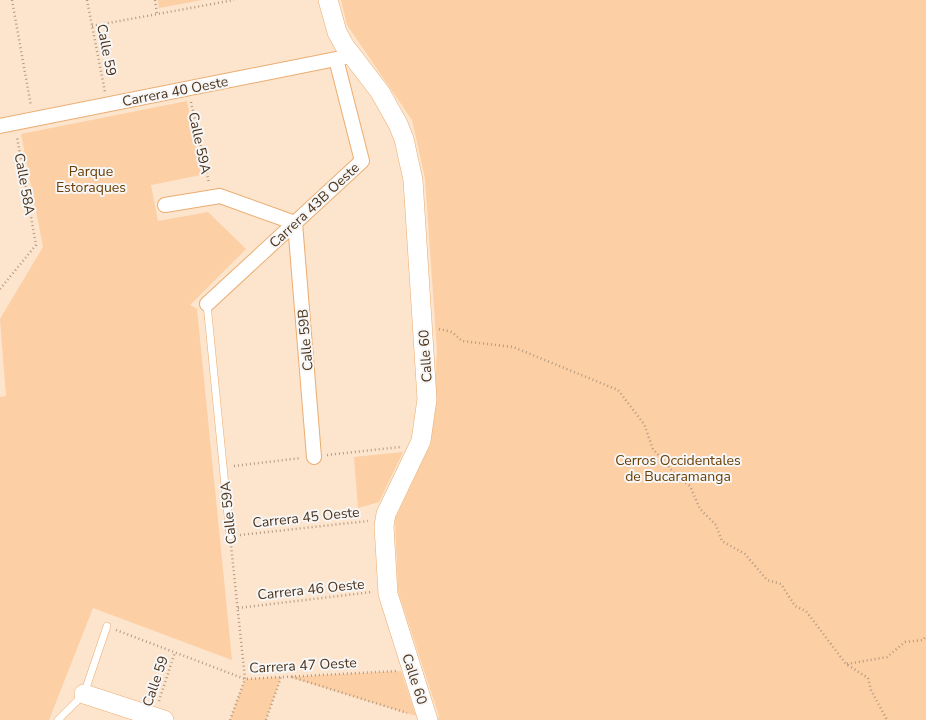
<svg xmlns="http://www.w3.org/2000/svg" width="926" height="720" font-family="'Nunito Sans',sans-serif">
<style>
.green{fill:#fccfa5}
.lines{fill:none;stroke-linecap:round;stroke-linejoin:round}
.lane-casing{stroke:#eaad71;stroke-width:8}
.street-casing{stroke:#eaad71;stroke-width:16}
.secondary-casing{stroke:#eaad71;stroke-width:20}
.path{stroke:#b39a81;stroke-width:2.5;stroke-dasharray:1 3;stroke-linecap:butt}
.lane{stroke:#fff;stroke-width:7}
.street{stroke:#fff;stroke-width:14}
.secondary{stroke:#fff;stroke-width:19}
.labels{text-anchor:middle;stroke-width:4;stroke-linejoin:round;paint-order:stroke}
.street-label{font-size:14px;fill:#4c331a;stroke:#f6f6f6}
.park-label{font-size:14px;fill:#6c3f04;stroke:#f6f6f6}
</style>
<rect width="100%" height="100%" fill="#fde4cc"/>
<!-- green -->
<path class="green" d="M158 0H202L159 8Z
M341 0H926V720H438L439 716 398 591 395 519 431 443 437 350 425 178 412 120 347 25Z
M187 101 201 175 151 185 158 221 208 212 246 249 190 305 197 309 232 660 93 608 49 720H0V397L6 396 0 319 43 247 21 134Z
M403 452 379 502 358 508 354 457Z
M401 671 416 716 289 677Z
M281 677 266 720H230L245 679Z"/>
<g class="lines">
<!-- lane casing -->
<g class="lane-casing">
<path id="lane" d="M207 304 230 536
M58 720 84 694 107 626"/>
</g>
<!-- street casing -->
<g class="street-casing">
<path id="street" d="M0 126 351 56
M165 205 220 196 295 223 314 457
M207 304 362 161 336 59"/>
</g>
<!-- secondary casing -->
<g class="secondary-casing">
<path id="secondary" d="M328 0 337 32 344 45 380 92 398 124 404 139 413 180 427 399 421 441 386 514 384 526 388 594 428 720
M84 694 164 720"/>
</g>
<!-- path -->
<path class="path" d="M12 0 31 106
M87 0 105 92
M155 0 157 14
M92 26 234 0
M191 102 209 183
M0 289 36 245 17 137
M439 329 452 332 462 341 513 347 618 390 644 424 653 449 675 474 690 486 700 509 716 525 722 541 745 554 767 580 781 584 795 606 806 611 846 664 868 678 871 690 887 720
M327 455 400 447
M234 466 301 458
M240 535 368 521
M238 608 372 592
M116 630 245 679 396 671
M847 664 887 657 905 642 923 640 926 636
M292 677 407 713
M159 701 175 652
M230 720 245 679 231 545
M266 720 281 677"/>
<!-- lane -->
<use href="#lane" class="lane"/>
<!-- street -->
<use href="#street" class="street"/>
<!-- secondary -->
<use href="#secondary" class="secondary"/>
</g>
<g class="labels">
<!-- street labels -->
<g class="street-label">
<text transform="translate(107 50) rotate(79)" y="5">Calle 59</text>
<text transform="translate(175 91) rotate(-11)" y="5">Carrera 40 Oeste</text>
<text transform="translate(200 143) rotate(78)" y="5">Calle 59A</text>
<text transform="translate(25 184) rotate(80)" y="5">Calle 58A</text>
<text transform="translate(314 205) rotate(-43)" y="5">Carrera 43B Oeste</text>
<text transform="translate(305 340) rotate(-95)" y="5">Calle 59B</text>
<text transform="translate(425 356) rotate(-94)" y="5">Calle 60</text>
<text transform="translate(228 513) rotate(-96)" y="5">Calle 59A</text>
<text transform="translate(306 517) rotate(-6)" y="5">Carrera 45 Oeste</text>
<text transform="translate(311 589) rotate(-6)" y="5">Carrera 46 Oeste</text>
<text transform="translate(303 665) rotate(-3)" y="5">Carrera 47 Oeste</text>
<text transform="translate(415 679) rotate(72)" y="5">Calle 60</text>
<text transform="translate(155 681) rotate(-71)" y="5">Calle 59</text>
</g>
<!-- park labels -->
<g class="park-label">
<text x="91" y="176">Parque<tspan x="91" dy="16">Estoraques</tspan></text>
<text x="678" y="465">Cerros Occidentales<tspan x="678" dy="16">de Bucaramanga</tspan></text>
</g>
</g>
</svg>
